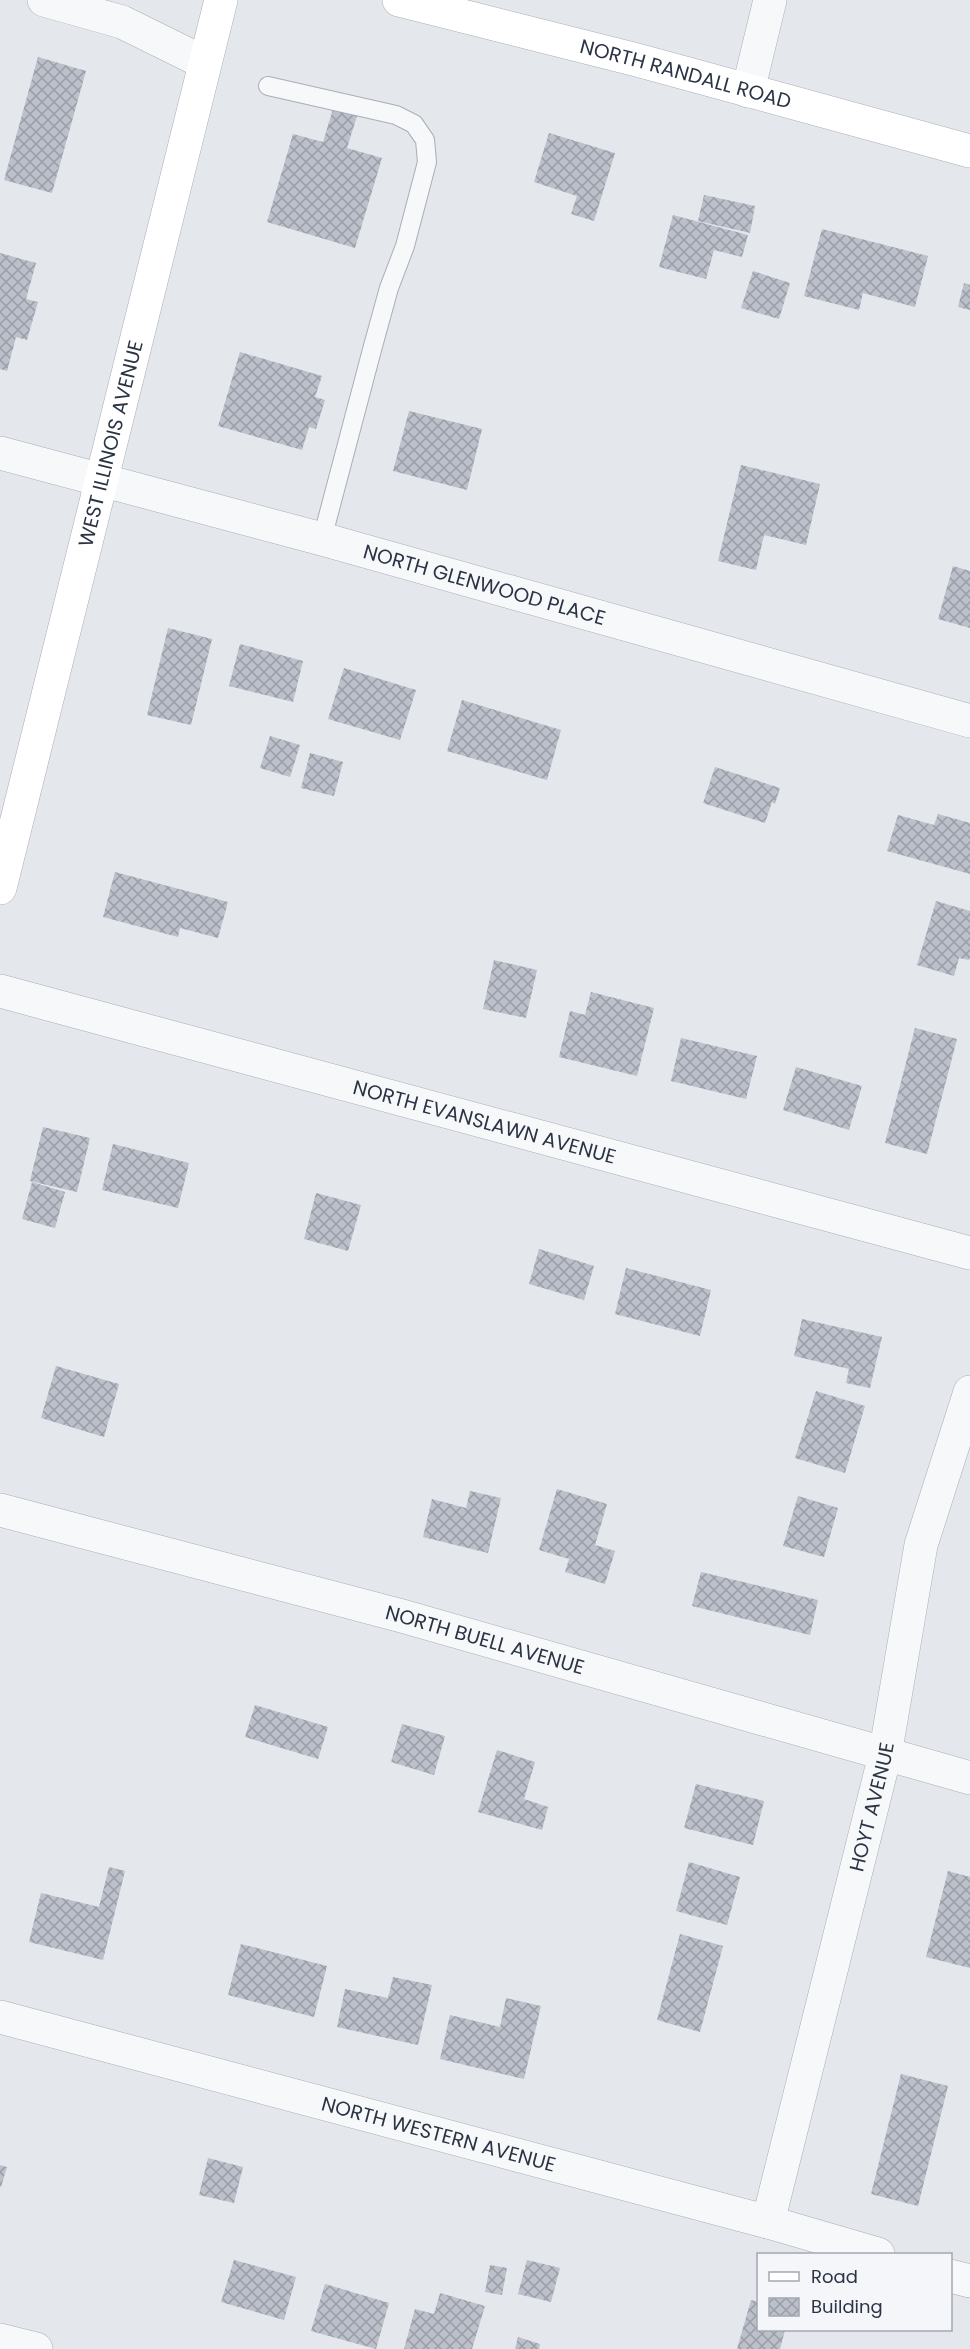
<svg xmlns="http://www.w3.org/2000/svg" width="970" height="2349" font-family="Poppins,sans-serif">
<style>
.building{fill:url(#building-cross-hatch)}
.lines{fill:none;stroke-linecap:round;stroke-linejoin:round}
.lane-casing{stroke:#a9aeb7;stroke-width:20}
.street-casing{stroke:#a9aeb7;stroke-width:34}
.secondary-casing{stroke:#a9aeb7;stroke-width:34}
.lane{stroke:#f7f8fa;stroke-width:18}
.street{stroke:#f7f8fa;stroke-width:33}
.secondary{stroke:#fff;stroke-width:33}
.labels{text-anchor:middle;stroke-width:6;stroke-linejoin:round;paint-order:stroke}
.street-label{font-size:20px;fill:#2b3445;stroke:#f4f6f9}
</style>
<defs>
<pattern id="building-cross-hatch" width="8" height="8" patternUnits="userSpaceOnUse" patternTransform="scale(1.5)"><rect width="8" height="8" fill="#bbc0ca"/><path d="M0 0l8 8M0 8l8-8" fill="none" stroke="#989da6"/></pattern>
</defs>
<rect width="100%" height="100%" fill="#e4e7ec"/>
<!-- building -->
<path class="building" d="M38 57 86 71 52 193 4 180Z
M333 109 357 116 347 148 382 158 355 248 267 222 293 134 323 142Z
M549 133 615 153 594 221 571 214 577 196 534 182Z
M704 195 755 206 750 233 698 221Z
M673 215 748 235 742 257 714 250 706 279 659 267Z
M822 229 928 256 915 307 863 293 859 310 804 296Z
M0 253 36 263 26 299 38 302 27 340 16 337 7 371 0 369Z
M753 271 790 283 779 319 741 308Z
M964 283 970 285V310L958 307Z
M240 352 322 376 315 397 325 400 316 429 309 427 302 450 218 426Z
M409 411 482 429 467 490 393 471Z
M741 465 820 484 806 545 764 535 756 570 718 561Z
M953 566 970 571V628L938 619Z
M168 628 212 639 191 725 147 715Z
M240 644 303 661 293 702 229 686Z
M344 668 416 690 400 740 328 719Z
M462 700 561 730 547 780 447 751Z
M270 736 300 745 290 777 260 768Z
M310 753 343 762 334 796 301 788Z
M715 767 780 788 775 804 772 802 765 823 703 803Z
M938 814 970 823V874L887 851 898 815 934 825Z
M115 872 228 902 218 938 180 928 178 937 103 917Z
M936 901 970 911V958L969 960 959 958 954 976 917 965Z
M494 960 537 970 526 1018 483 1009Z
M591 992 654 1008 637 1076 559 1057 570 1011 585 1015Z
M915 1028 957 1039 927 1154 885 1143Z
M681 1038 757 1056 746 1099 671 1081Z
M796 1067 862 1086 849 1130 783 1110Z
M43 1127 90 1138 77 1192 30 1181Z
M113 1144 189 1163 178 1208 102 1190Z
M32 1182 65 1192 55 1228 22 1219Z
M316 1193 361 1205 348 1251 304 1239Z
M539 1249 594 1266 584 1300 529 1284Z
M626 1268 711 1290 700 1336 615 1314Z
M802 1319 882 1337 870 1388 846 1383 849 1369 794 1356Z
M56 1366 119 1384 104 1437 41 1418Z
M816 1391 865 1406 845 1473 795 1458Z
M557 1489 607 1504 595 1545 615 1551 605 1584 565 1572 569 1559 539 1550Z
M470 1491 501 1498 488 1553 423 1537 432 1499 466 1508Z
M798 1496 838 1508 824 1557 783 1546Z
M701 1572 818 1600 810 1635 692 1606Z
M255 1705 328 1727 318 1759 245 1737Z
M402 1724 445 1736 434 1775 391 1762Z
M497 1750 535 1762 524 1799 548 1807 542 1830 478 1812Z
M696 1784 764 1801 753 1845 684 1828Z
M689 1862 740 1877 727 1925 676 1911Z
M109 1867 125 1871 103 1960 29 1942 41 1893 99 1907Z
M948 1871 970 1877V1968L926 1957Z
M680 1934 723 1946 700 2032 657 2020Z
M241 1944 327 1966 314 2017 228 1995Z
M393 1977 432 1985 418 2045 337 2027 345 1989 388 1998Z
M506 1998 541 2006 524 2079 440 2059 450 2015 500 2027Z
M901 2074 948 2086 918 2206 871 2194Z
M208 2158 243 2167 234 2203 199 2195Z
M0 2165 7 2167 1 2187 0 2186Z
M234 2260 296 2277 284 2320 221 2302Z
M527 2260 560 2268 551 2302 518 2294Z
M490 2265 507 2268 502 2295 485 2292Z
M325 2284 389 2303 376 2349 311 2331Z
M440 2293 485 2306 472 2349H404L415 2309 434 2314Z
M751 2300 758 2302V2330H785L780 2349H737Z
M518 2337 540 2344 539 2349H515Z"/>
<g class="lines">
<!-- lane casing -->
<g class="lane-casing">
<path id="lane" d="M268 86 396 115 414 124 425 140 427 162 405 246 389 288 373 346 322 539"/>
</g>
<!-- street casing -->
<g class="street-casing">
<g id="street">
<path d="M44 0 122 22 205 63"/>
<path d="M748 91 770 0"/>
<path id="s1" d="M0 453 322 539 970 721"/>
<path id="s2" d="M0 991 970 1253"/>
<path id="s3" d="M0 1510 402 1616 970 1778"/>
<path id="s4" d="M0 2017 768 2222 878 2254"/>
<path id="s5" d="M768 2222 885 1755 921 1545 970 1392"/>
<path d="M950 2276 970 2281"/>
<path d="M0 2340 36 2349"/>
</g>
</g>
<!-- secondary casing -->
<g class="secondary-casing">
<g id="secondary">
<path id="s6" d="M399 0 637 60 970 151"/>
<path id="s7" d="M0 888 221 0"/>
</g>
</g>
<!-- lane -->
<use href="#lane" class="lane"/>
<!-- street -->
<use href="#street" class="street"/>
<!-- secondary -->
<use href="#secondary" class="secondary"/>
</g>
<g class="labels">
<!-- street labels -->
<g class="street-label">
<text dy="7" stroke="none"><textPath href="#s6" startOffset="296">NORTH RANDALL ROAD</textPath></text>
<text dy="7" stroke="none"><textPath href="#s7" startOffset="458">WEST ILLINOIS AVENUE</textPath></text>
<text dy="7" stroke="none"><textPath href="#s1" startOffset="502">NORTH GLENWOOD PLACE</textPath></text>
<text dy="7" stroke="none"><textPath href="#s2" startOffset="502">NORTH EVANSLAWN AVENUE</textPath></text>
<text dy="7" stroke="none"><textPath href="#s3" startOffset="502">NORTH BUELL AVENUE</textPath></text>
<text dy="7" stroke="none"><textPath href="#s5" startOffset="428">HOYT AVENUE</textPath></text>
<text dy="7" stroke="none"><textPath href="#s4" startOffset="454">NORTH WESTERN AVENUE</textPath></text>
</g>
</g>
<!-- legend -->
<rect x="757" y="2253" width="195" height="78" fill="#f4f6f9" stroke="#a4a8b1" stroke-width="1.5"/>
<rect x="769" y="2272" width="30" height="9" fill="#ffffff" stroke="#a4a8b1" stroke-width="1.5"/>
<text x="811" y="2283" font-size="18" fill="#2b3445">Road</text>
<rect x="769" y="2298" width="30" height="18" fill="url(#building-cross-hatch)" stroke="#a4a8b1" stroke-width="1.5"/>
<text x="811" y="2313" font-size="18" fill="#2b3445">Building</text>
</svg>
